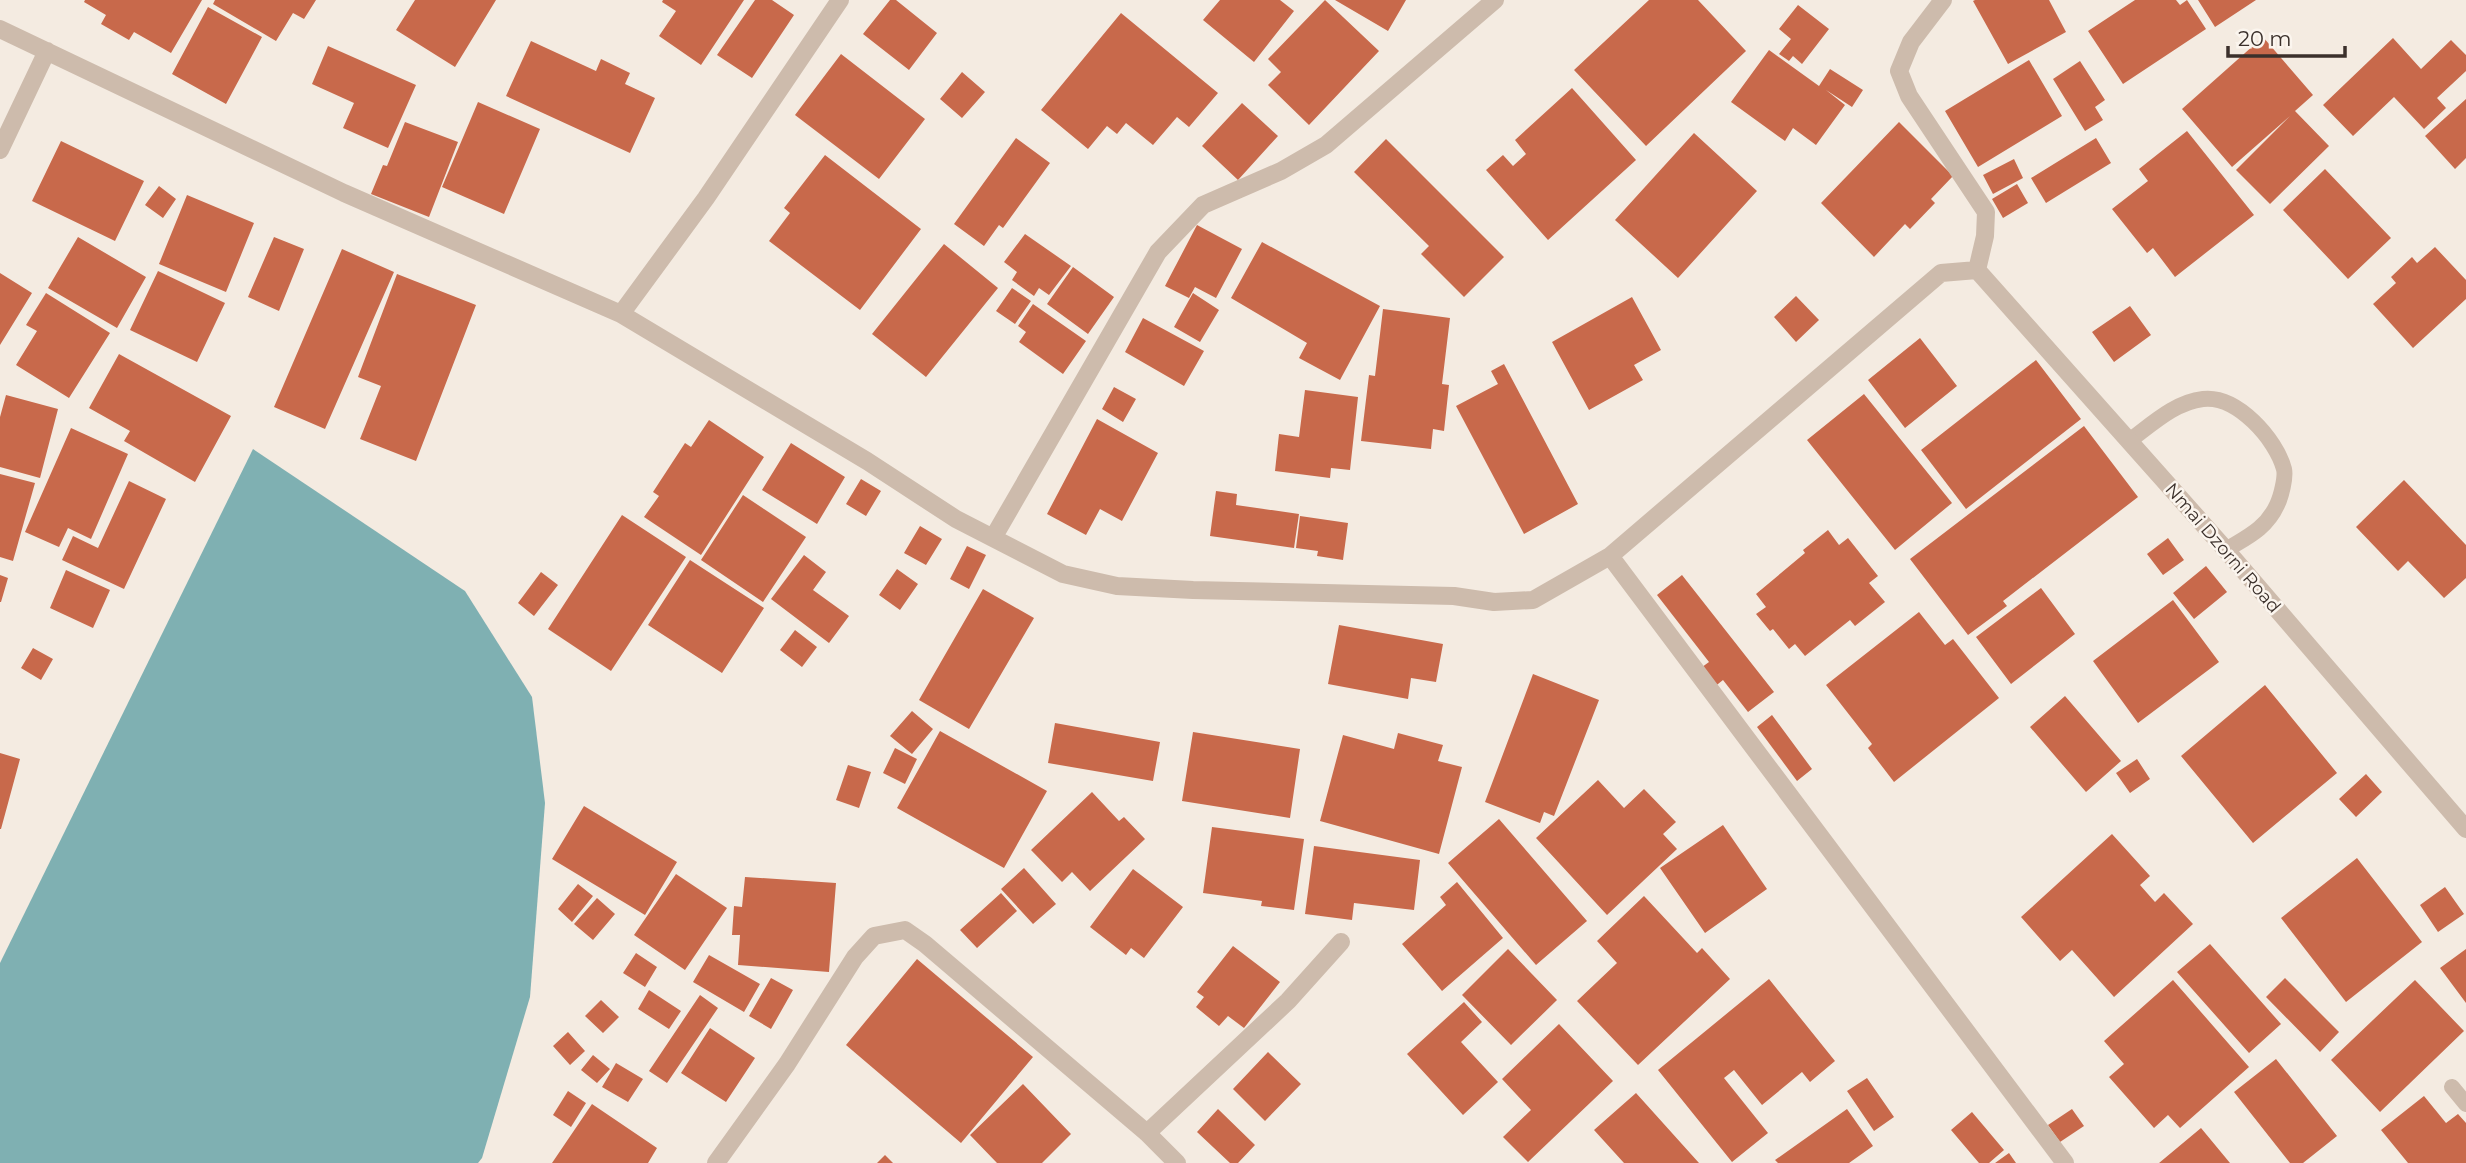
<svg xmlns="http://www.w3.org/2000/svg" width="2466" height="1163" font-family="Montserrat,sans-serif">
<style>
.water{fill:#7fb0b2}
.building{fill:#c8694b}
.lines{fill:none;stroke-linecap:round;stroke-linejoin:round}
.lane{stroke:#cdbbac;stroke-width:16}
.street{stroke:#cdbbac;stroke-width:18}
.labels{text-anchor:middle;stroke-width:5;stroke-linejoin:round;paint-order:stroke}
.street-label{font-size:18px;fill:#3b302b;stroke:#fbf5ee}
</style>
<rect width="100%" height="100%" fill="#f4ebe1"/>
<!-- water -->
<path class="water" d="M253 449 465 591 532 697 545 803 530 997 482 1158 478 1163H0V963Z"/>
<!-- building -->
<path class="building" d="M85 0H202L171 53 134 32 129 40 101 24 106 15 84 2Z
M215 0H316L304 19 293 13 276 41 213 4Z
M415 0H496L455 67 396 30Z
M663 0H744L701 65 659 36 676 11 662 2Z
M755 0H772L794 15 752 78 717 55Z
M890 0H896L937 33 909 70 863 34Z
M1220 0H1280L1294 11 1254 62 1203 20Z
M1325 0 1379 51 1309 125 1268 85 1281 72 1268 59Z
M1335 0H1406L1388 31Z
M1649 0H1698L1746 51 1646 146 1574 70Z
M1975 0H2049L2066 32 2008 64 1973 1Z
M2135 0H2176L2180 5 2187 0 2206 29 2123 84 2088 31Z
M2198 0H2256L2215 27Z
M1798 5 1829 29 1802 64 1793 56 1789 61 1779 54 1791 39 1779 29Z
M208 7 262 37 226 104 172 74Z
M1121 13 1218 93 1189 127 1177 117 1153 145 1126 123 1117 134 1107 126 1088 149 1041 110Z
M2263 37 2313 95 2295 111 2329 146 2270 204 2236 170 2290 116 2232 167 2182 109Z
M2393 38 2421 69 2451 40 2466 55V71L2437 98 2446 108 2424 129 2394 97 2353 136 2323 105Z
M531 41 596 71 601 59 630 73 625 84 655 98 630 153 506 96Z
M328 46 416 85 388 148 343 128 354 103 312 84Z
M1769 50 1819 86 1830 69 1863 90 1852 107 1826 90 1845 105 1816 145 1793 128 1785 141 1731 102Z
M841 54 925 119 879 179 795 115Z
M2029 60 2062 116 1978 167 1945 111Z
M2080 61 2105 100 2095 107 2103 120 2085 131 2053 79Z
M962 72 985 92 962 118 940 99Z
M1572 88 1636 160 1548 240 1486 170 1503 155 1513 166 1526 154 1515 140Z
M2466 99V158L2455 169 2425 136Z
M478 102 540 129 504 214 442 187Z
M1242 103 1278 136 1238 180 1202 146Z
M405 122 458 142 429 217 371 194 383 165 387 166Z
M1899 122 1953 176 1931 199 1935 203 1910 229 1905 224 1874 257 1821 203Z
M2187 131 2254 215 2175 277 2153 248 2147 253 2112 209 2148 181 2139 169Z
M1694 133 1757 191 1678 278 1615 220Z
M1016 138 1050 163 1003 228 999 225 984 246 954 224Z
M2096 138 2111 163 2046 203 2031 178Z
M1386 139 1504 257 1464 297 1421 254 1429 246 1354 172Z
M61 141 144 181 115 241 32 201Z
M825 155 921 229 860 310 769 241 790 213 784 208Z
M2014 159 2023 178 1993 194 1983 175Z
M2325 169 2391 238 2348 279 2283 210Z
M2017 184 2028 203 2003 218 1992 199Z
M159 186 176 199 163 218 145 205Z
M187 195 254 223 226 292 159 264Z
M1197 225 1242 249 1216 298 1195 287 1189 298 1165 286Z
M1025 234 1071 266 1049 295 1039 288 1034 296 1012 280 1017 272 1004 262Z
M78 237 146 277 117 328 48 288Z
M274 237 304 249 279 311 248 297Z
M1262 242 1380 306 1340 380 1299 358 1307 343 1231 298Z
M944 244 998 288 926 377 872 334Z
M2435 247 2466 280V299L2413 348 2373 304 2396 283 2391 277 2412 257 2417 263Z
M342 249 394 272 325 429 274 407Z
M1073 267 1114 297 1088 334 1047 304Z
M158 271 225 303 197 362 130 330Z
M0 273 32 293 0 345Z
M397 274 476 305 416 461 360 439 381 386 358 377Z
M1012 288 1031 301 1015 324 996 311Z
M46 293 110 333 69 398 16 365 37 331 26 325Z
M1193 293 1219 310 1200 342 1174 327Z
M1796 296 1819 320 1796 342 1774 317Z
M1632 297 1661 350 1634 365 1643 380 1589 410 1552 342Z
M1033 304 1086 341 1063 374 1019 342 1026 332 1018 326Z
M2130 306 2151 335 2114 362 2092 332Z
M1383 309 1450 318 1442 384 1449 385 1444 431 1433 429 1431 449 1361 441 1369 375 1375 376Z
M1143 318 1204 351 1184 386 1125 352Z
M1920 338 1957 386 1905 428 1868 380Z
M119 354 231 416 195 482 124 441 130 431 89 408Z
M2036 360 2081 419 1966 509 1921 450Z
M1504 364 1578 504 1524 534 1456 406 1498 384 1491 371Z
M1114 387 1136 399 1123 422 1102 409Z
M1305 390 1358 397 1350 470 1331 468 1330 478 1275 471 1279 434 1299 437Z
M1864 394 1952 503 1895 550 1807 440Z
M6 395 58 409 40 478 0 467V417Z
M1097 419 1158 453 1122 521 1100 509 1086 535 1047 514Z
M709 420 764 457 701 555 644 517 659 496 653 492 685 443 691 447Z
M2084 426 2138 497 2003 601 2007 606 1968 635 1910 559Z
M71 428 128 454 91 539 68 528 59 547 25 532Z
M791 443 845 477 817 524 762 490Z
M0 474 35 483 13 561 0 557Z
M861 479 881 491 866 516 846 504Z
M2404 480 2466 545V578L2444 598 2408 561 2398 571 2356 527Z
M129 481 166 499 124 589 62 560 73 536 98 548Z
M1216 491 1237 494 1236 505 1299 514 1294 548 1210 536Z
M743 495 806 537 763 602 701 560Z
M622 515 686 557 611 671 548 629Z
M1300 516 1348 523 1343 560 1317 556 1318 551 1296 548Z
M920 526 942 539 926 565 904 553Z
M1828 530 1839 545 1848 538 1878 576 1869 583 1885 602 1855 626 1850 620 1805 656 1795 644 1789 649 1773 629 1770 631 1756 614 1766 607 1756 594 1805 553 1803 550Z
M2168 538 2184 560 2163 575 2147 554Z
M967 546 986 555 969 589 950 579Z
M804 555 826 572 813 590 849 616 829 643 771 599Z
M690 560 764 608 722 673 648 625Z
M2206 566 2227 592 2194 619 2173 593Z
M897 569 918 584 900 610 879 595Z
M66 570 110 590 93 628 50 608Z
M541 572 558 585 534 616 518 603Z
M0 575 8 578 1 602H0Z
M1682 575 1774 692 1748 712 1723 680 1713 688 1698 670 1709 662 1657 595Z
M2041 588 2075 634 2011 684 1976 637Z
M983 589 1034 618 969 729 919 700Z
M2173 600 2219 662 2138 723 2093 661Z
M1919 612 1945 645 1953 639 1999 698 1894 782 1868 748 1872 744 1826 685Z
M1339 625 1443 644 1436 682 1411 678 1408 699 1328 684Z
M795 630 817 647 802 667 780 650Z
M33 648 53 659 41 680 21 668Z
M1533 674 1599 700 1554 816 1544 812 1540 823 1485 802Z
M2265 685 2337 773 2253 843 2181 756Z
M2065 696 2121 761 2086 792 2030 727Z
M912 711 933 729 912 754 890 736Z
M1772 715 1812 769 1797 781 1757 727Z
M1055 723 1160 742 1153 781 1048 763Z
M940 731 1047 791 1004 868 897 808Z
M1193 732 1300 749 1290 818 1182 801Z
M1398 733 1443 745 1438 761 1462 767 1439 854 1320 821 1343 735 1394 749Z
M895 748 917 759 905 784 883 773Z
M0 753 20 759 1 829H0Z
M2137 759 2150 779 2130 793 2116 773Z
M848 765 871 772 859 808 836 800Z
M2366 774 2382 792 2356 817 2339 799Z
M1598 780 1624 808 1644 789 1676 822 1663 834 1677 849 1607 915 1536 838Z
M1092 792 1119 821 1124 817 1145 839 1090 891 1072 872 1062 882 1031 850Z
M584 806 677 862 645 915 552 859Z
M1499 819 1587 921 1536 965 1448 863Z
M1723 825 1767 889 1705 933 1660 868Z
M1212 827 1304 839 1294 910 1261 906 1262 901 1203 893Z
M2112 834 2150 876 2140 885 2155 902 2164 893 2193 924 2114 997 2072 950 2060 961 2021 917Z
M1314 846 1420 860 1414 910 1354 903 1352 920 1305 914Z
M2357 858 2422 942 2346 1002 2281 918Z
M1024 868 1056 904 1033 924 1001 889Z
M1133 869 1183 907 1144 958 1131 948 1126 955 1090 927Z
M676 874 727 908 685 970 634 935Z
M745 877 836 883 829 972 738 965 740 935H732L734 906 742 907Z
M1457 882 1503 938 1442 991 1402 944 1446 905 1440 897Z
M578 884 593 896 572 922 558 909Z
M2445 887 2464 914 2438 932 2420 905Z
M1001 893 1017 911 977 948 960 930Z
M1644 896 1697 953 1702 948 1730 979 1638 1065 1577 1001 1617 963 1597 941Z
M597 898 615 914 593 940 574 924Z
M2210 944 2281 1024 2249 1053 2177 972Z
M1233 946 1280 982 1244 1028 1228 1016 1219 1026 1196 1007 1204 997 1197 992Z
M1508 949 1557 1000 1511 1045 1462 995Z
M2466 949V1003L2440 968Z
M636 953 657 967 645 987 623 973Z
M709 955 760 984 744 1012 693 982Z
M917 959 1033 1057 961 1143 846 1045Z
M771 978 793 990 771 1029 749 1016Z
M2285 978 2339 1032 2320 1052 2266 997Z
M1769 979 1835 1061 1810 1082 1802 1072 1762 1105 1734 1070 1724 1078 1768 1133 1732 1162 1658 1070Z
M2173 980 2249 1067 2180 1128 2168 1115 2154 1128 2109 1077 2124 1064 2104 1041Z
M2415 980 2464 1031 2380 1112 2331 1060Z
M649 990 681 1011 669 1029 638 1009Z
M700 995 718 1008 667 1083 649 1071Z
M601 1000 619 1017 603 1033 585 1016Z
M1464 1002 1482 1022 1461 1042 1498 1082 1463 1115 1407 1054Z
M1559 1024 1613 1081 1528 1162 1503 1137 1531 1110 1502 1079Z
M710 1028 755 1058 726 1102 681 1073Z
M568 1032 585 1051 570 1065 553 1046Z
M1268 1052 1301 1084 1265 1121 1233 1089Z
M593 1055 610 1069 597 1083 581 1070Z
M2276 1059 2337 1136 2303 1163H2290L2234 1092Z
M616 1063 643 1079 628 1102 602 1087Z
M1867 1078 1894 1117 1874 1131 1847 1091Z
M1023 1084 1071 1134 1042 1163H997L970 1135Z
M568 1091 586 1103 571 1127 553 1115Z
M1636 1093 1699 1163H1624L1594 1130Z
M2424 1096 2446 1123 2458 1114 2466 1123V1163H2408L2381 1130Z
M592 1104 657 1148 648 1163H552Z
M1218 1109 1255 1145 1238 1163H1230L1197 1132Z
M1847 1109 1873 1146 1849 1163H1778L1775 1160Z
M2072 1109 2084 1126 2060 1142 2048 1125Z
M1972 1112 2004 1150 1989 1163H1979L1951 1130Z
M2201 1128 2230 1163H2159Z
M2009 1153 2016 1163H1995Z
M885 1155 893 1163H877Z"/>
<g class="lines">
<!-- lane -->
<path class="lane" d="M2129 441C2151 425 2175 402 2203 399 2237 395 2276 439 2284 469 2286 477 2281 497 2277 505 2266 529 2247 537 2226 550
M2452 1087 2466 1104"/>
<!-- street -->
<path class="street" d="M1943 0 1911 42 1899 71 1909 96 1986 212 1985 236 1977 270
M0 29 344 193 621 314 867 461 956 519 1063 574 1117 586 1193 590 1454 596 1494 602 1533 600 1610 556 1941 273 1977 270
M0 150 47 51
M1977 270 2226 550 2466 829
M621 314 706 198 840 0
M993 538 1158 252 1203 205 1281 171 1326 145 1495 0
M1610 556 2065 1163
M1147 1133 1288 1001 1341 942
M716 1163 787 1064 855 957 874 936 905 930 925 944 1147 1133 1177 1163"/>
</g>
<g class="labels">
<!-- street labels -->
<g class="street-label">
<text transform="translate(2223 548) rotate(49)" y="6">Nmai Dzorni Road</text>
</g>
</g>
<!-- scale -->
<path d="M2228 46v10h117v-10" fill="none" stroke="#3b302b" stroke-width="3.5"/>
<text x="2238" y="46" font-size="21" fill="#3b302b" stroke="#fbf5ee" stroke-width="5" paint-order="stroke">20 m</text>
</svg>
